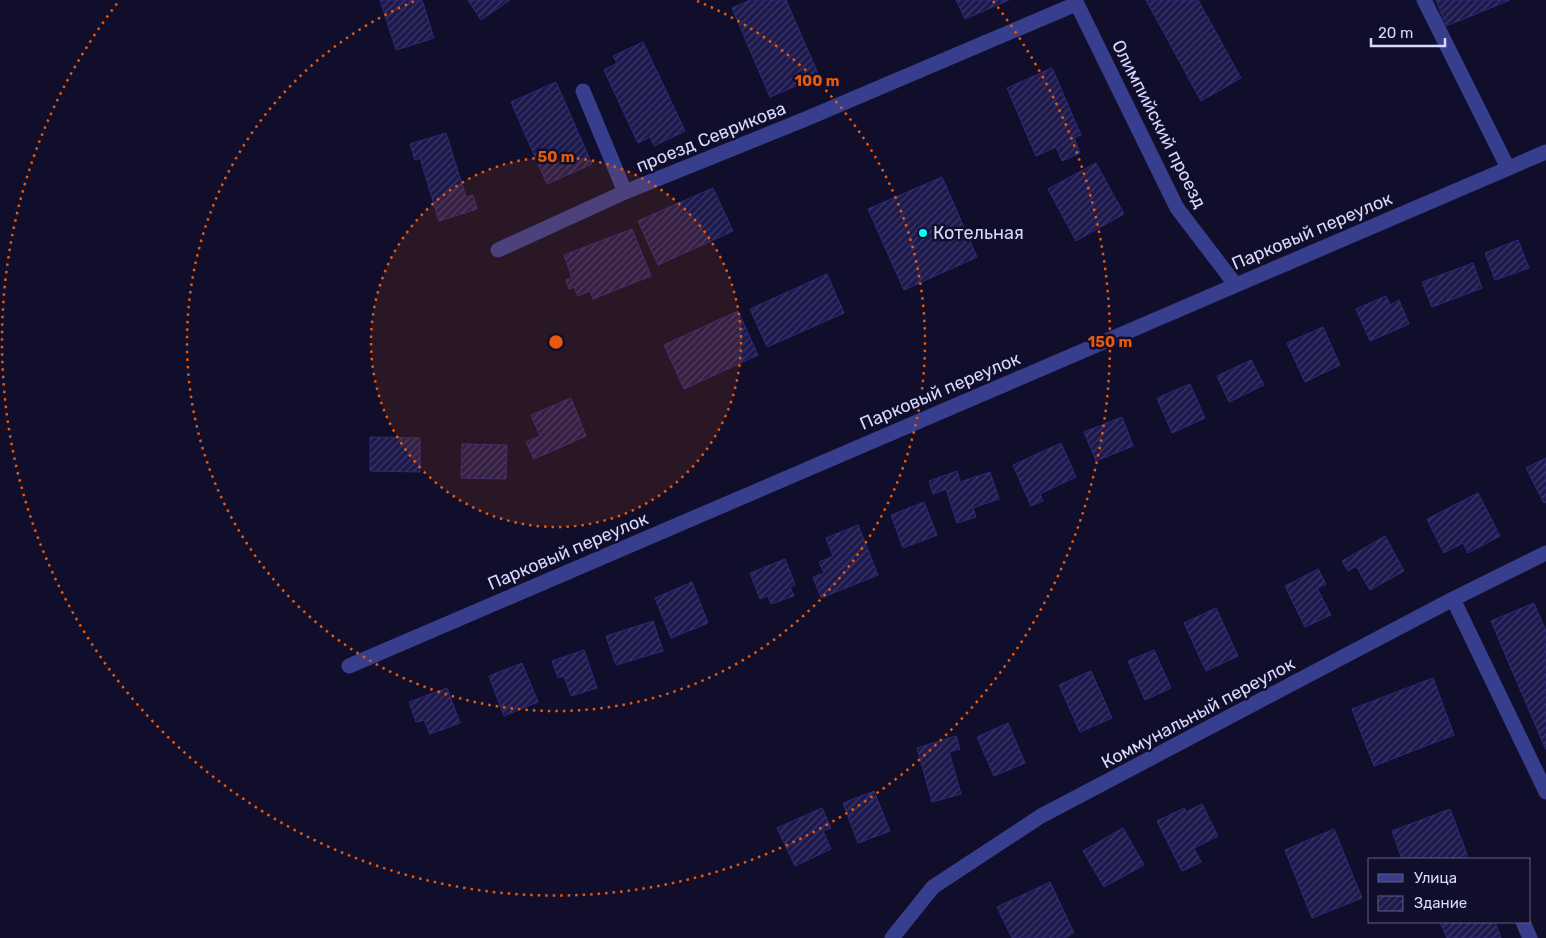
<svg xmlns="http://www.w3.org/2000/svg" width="1546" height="938" font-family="Rubik,sans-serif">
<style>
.building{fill:url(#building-hatch);stroke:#2f297b}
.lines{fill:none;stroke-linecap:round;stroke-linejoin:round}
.minor{stroke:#363e8d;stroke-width:15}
.ring{fill:none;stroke:#e8590c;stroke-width:2.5;stroke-dasharray:2.5 5}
.poi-dot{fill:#04fff7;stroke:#100e2a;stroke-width:2}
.labels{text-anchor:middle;stroke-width:5;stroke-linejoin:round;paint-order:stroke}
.street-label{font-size:18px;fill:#d8d8ff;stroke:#100e2a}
.poi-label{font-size:18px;fill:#d8d8ff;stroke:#100e2a;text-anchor:start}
.centre{fill:#e8590c;stroke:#100e2a;stroke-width:2.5}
.ring-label{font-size:15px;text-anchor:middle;font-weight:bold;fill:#e8590c;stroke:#100e2a;stroke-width:5;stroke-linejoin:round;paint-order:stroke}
</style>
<defs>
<pattern id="building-hatch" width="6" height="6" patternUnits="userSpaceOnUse" patternTransform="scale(1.25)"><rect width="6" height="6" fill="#1d194d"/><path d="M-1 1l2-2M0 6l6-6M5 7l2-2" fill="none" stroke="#3d3a68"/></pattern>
</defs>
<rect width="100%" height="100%" fill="#100e2a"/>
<!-- building -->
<path class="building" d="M380 0H422L434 38 396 50Z
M468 0H510L481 20Z
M750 0H786L819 76 770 97 732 8Z
M956 0H1009L965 19Z
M1146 0H1198L1241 78 1201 101Z
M1436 0H1510L1446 26Z
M643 42 685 131 654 146 650 137 638 143 604 70 617 63 613 56Z
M1052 68 1081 135 1074 138 1080 153 1062 161 1056 147 1036 156 1007 88Z
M556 82 592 164 547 184 511 102Z
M446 133 466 197 473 195 477 209 439 221 420 158 415 160 410 144Z
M1096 163 1124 214 1076 241 1048 189Z
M942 177 977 257 904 290 868 209Z
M713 188 733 231 658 265 638 221Z
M632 229 651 276 593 299 590 291 578 296 574 287 569 289 566 280 572 278 564 255Z
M1518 240 1529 268 1495 280 1485 253Z
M1473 263 1482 288 1432 307 1422 282Z
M827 274 844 313 767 347 750 309Z
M1386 296 1390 305 1399 300 1409 324 1370 341 1356 309Z
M738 311 758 355 684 389 664 345Z
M1323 327 1340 365 1305 382 1287 343Z
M1251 360 1264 385 1229 402 1217 376Z
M1190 384 1205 418 1172 433 1157 398Z
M571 398 586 436 534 459 526 442 540 436 531 415Z
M1122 417 1133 446 1096 461 1084 432Z
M370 437 420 438V472L370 471Z
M1061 443 1076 477 1040 494 1043 501 1031 506 1013 465Z
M462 444 507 445 506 479 461 478Z
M1546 458V502L1544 503 1526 468Z
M957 471 960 482 990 472 999 499 973 508 976 517 957 523 946 489 933 494 929 481Z
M1478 493 1500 536 1468 553 1463 543 1444 553 1427 519Z
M924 502 937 535 903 548 891 515Z
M858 525 878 575 821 598 813 577 824 573 819 562 833 556 826 538Z
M1385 536 1404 571 1370 590 1356 566 1348 571 1342 561Z
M785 559 795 585 790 587 794 596 771 604 768 596 760 599 750 573Z
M1318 569 1326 584 1317 588 1331 615 1305 627 1285 586Z
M692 582 708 623 671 638 655 598Z
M1534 603 1546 631V750L1491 621Z
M1216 608 1238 656 1206 671 1184 623Z
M653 621 663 651 616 665 606 636Z
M584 650 597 688 571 696 564 676 558 678 552 661Z
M1154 650 1171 688 1145 700 1128 661Z
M522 663 538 702 504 716 489 676Z
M1091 671 1112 718 1080 732 1059 685Z
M1433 678 1454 735 1374 766 1352 709Z
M447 688 460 723 430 734 424 720 416 722 409 702Z
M1008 723 1025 763 994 776 977 737Z
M956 736 960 749 949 752 961 794 932 802 917 748Z
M874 791 890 831 858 843 843 803Z
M1202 804 1218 836 1194 848 1201 862 1182 871 1157 821 1184 808 1186 812Z
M822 808 831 828 823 831 831 849 795 866 777 828Z
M1450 809 1468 857 1462 859H1402L1392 831Z
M1123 828 1144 865 1104 887 1083 851Z
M1334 829 1362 898 1312 918 1285 850Z
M1050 882 1074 933 1064 938H1012L997 907Z
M1440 922H1495L1501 938H1447Z"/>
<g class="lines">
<!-- minor -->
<path class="minor" d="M1075 0 1177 208 1235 284
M1424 0 1508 168
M583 91 625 192
M498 250 625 192 808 118 1076 4
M1453 599 1546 792
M349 666 1546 152
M1523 922 1530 938
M892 938 933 887 1041 816 1453 599 1546 553"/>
</g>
<!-- distance rings -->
<circle cx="556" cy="342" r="185" fill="#e8590c" fill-opacity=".12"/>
<g class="ring">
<circle cx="556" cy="342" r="185"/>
<path d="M697 1A369 369 0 1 1 415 1"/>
<path d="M993 1A554 554 0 1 1 119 1"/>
</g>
<!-- markers -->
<circle class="poi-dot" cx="923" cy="233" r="5"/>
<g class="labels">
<!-- street labels -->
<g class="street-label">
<text transform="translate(1159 124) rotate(63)" y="6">Олимпийский проезд</text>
<text transform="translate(711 137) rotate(-22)" y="6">проезд Севрикова</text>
<text transform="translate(1312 231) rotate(-23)" y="6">Парковый переулок</text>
<text transform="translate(940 391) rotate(-23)" y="6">Парковый переулок</text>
<text transform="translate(568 551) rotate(-23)" y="6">Парковый переулок</text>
<text transform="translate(1198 713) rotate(-28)" y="6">Коммунальный переулок</text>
</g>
<!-- poi labels -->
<g class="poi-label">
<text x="933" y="239">Котельная</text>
</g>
</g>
<circle cx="556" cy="342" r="8" class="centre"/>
<g class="ring-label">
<text x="817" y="86">100 m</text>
<text x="556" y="162">50 m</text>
<text x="1110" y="347">150 m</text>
</g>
<!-- legend -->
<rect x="1368" y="858" width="162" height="65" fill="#100e2a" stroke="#605f7f"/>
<rect x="1378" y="874" width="25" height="8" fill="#363e8d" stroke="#605f7f"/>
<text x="1414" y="883" font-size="15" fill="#d8d8ff">Улица</text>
<rect x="1378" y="896" width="25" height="15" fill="url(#building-hatch)" stroke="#605f7f"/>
<text x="1414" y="908" font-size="15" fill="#d8d8ff">Здание</text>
<!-- scale -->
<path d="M1371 38v8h74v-8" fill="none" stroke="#d8d8ff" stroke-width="2.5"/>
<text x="1378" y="38" font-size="15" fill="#d8d8ff" stroke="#100e2a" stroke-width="4" paint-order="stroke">20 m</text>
</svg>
